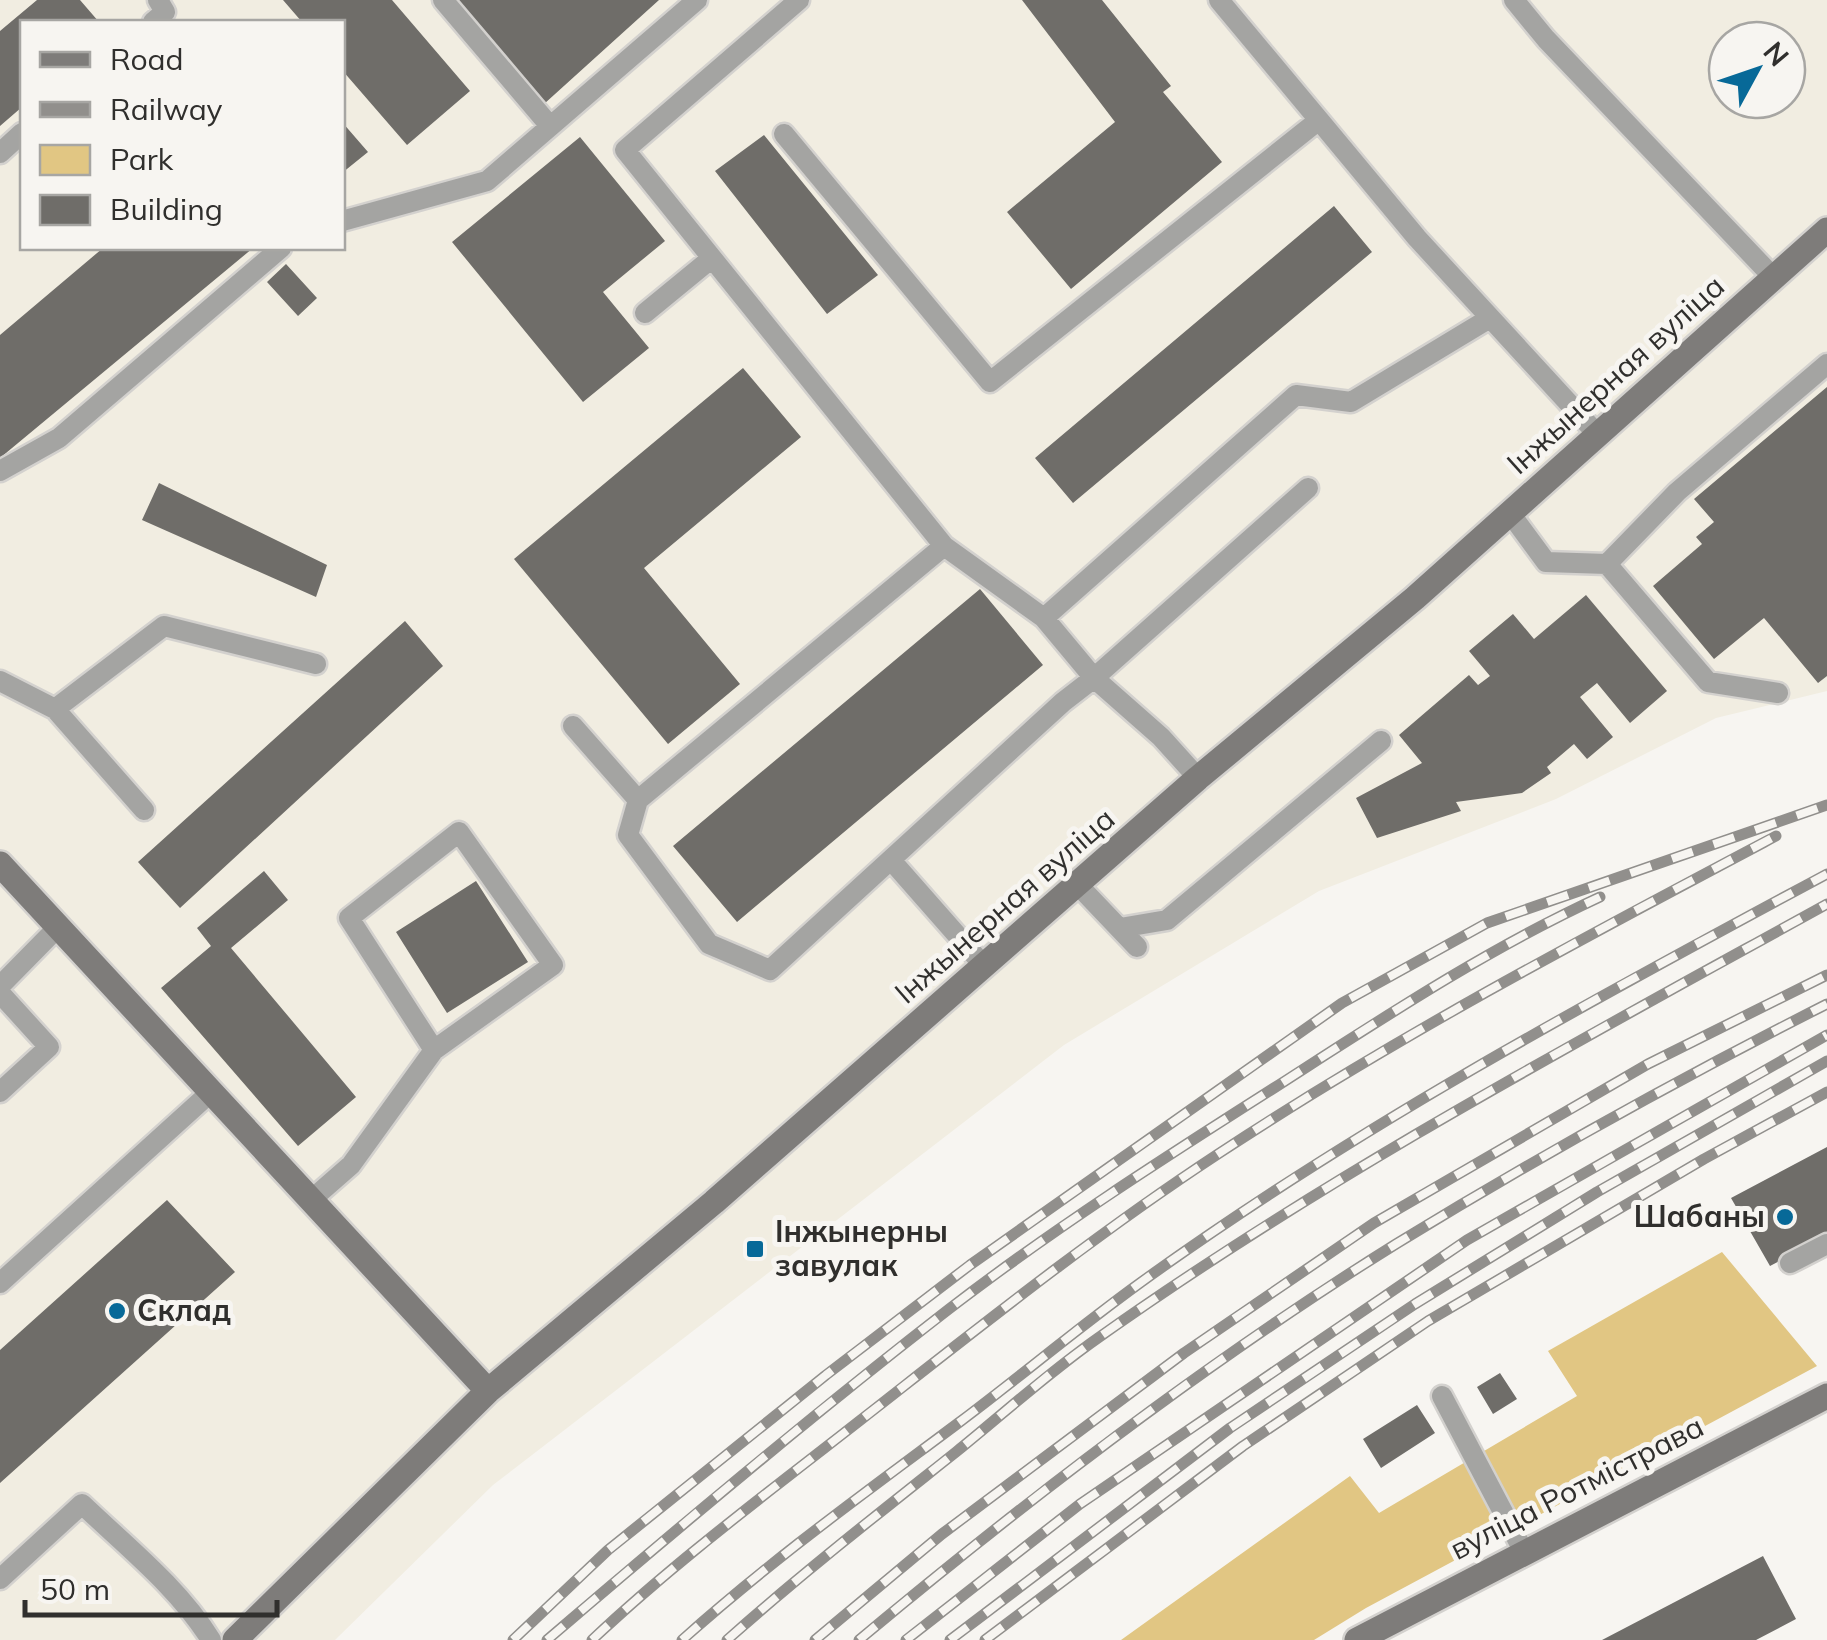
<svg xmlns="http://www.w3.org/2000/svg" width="1827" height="1640" font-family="Mulish,sans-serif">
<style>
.built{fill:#f1ede1;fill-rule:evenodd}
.green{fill:#e1c683}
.building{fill:#6f6d69}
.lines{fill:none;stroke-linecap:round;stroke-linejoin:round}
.lane-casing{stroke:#d3d1ce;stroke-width:25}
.secondary-casing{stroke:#d3d1ce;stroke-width:30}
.lane{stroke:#a4a4a2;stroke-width:20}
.secondary{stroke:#7e7c7a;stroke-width:25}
.rail-casing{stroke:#918f8c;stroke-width:11}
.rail{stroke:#f7f5f1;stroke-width:8;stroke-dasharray:22;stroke-linecap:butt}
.poi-dot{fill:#076998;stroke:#f7f5f1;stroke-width:4}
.labels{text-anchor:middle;stroke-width:10;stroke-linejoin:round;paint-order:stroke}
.street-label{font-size:30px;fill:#302f2d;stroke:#f7f5f1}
.poi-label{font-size:30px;font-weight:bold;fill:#302f2d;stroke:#f7f5f1;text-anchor:start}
</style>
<rect width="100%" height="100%" fill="#f7f5f1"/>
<!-- built -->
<path class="built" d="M0 0H1827V691L1716 718 1556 799 1319 891 1064 1045 493 1485 335 1640H0ZM22 22H342V248H22ZM1727 40H1787V100H1727Z"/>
<!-- green -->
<path class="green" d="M1722 1252 1817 1366 1366 1608 1314 1640H1121L1350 1476 1379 1513 1577 1396 1548 1351Z"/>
<!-- building -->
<path class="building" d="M37 0H80L99 22H22V107L0 126V31Z
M283 0H392L470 91 407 145 342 70V22H302Z
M450 0H659L544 104Z
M1022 0H1102L1171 86 1163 92 1222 162 1071 289 1007 212 1115 122Z
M342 122 368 152 342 173Z
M764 135 878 275 827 314 715 171Z
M580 137 665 241 603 292 649 348 583 402 452 242Z
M1334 206 1372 252 1073 503 1035 458Z
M103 248H253L0 458V335Z
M286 264 317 298 298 316 267 282Z
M743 368 801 437 644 568 740 684 668 744 514 559Z
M1827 387V676L1818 683 1764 618 1714 659 1653 586 1702 544 1696 537 1714 522 1694 499Z
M159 483 327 565 316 597 142 520Z
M980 589 1043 665 737 922 673 846Z
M1586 595 1667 691 1630 723 1597 683 1580 697 1613 737 1587 759 1574 744 1547 767 1551 773 1522 793 1456 802 1461 811 1377 838 1356 798 1422 763 1399 735 1469 675 1478 685 1490 676 1469 651 1513 614 1534 639Z
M405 621 443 666 180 908 138 862Z
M264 871 288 900 231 948 356 1097 298 1146 161 988 211 946 197 928Z
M476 881 528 962 447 1013 396 932Z
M1827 1147V1236L1770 1266 1731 1198Z
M167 1200 235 1272 0 1483V1350Z
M1500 1373 1517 1399 1493 1414 1477 1387Z
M1417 1405 1435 1433 1381 1468 1363 1439Z
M1763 1556 1796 1619 1756 1640H1602Z"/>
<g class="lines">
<!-- lane casing -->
<g class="lane-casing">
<path id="lane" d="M443 0 550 126
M799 0 625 150 944 546 1044 618 1094 678 1308 488
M1219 0 1319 120
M1514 0 1546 39 1774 278
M153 22 165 12 158 0
M784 134 990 382 1319 120 1417 238 1598 435
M0 153 22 133
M342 221 487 181 697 0
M645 313 712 258
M0 471 59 438 281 248
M1510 513 1546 562 1607 564 1708 682 1778 693
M1607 564 1677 492 1827 364
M1044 618 1296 395 1351 402 1490 318
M0 681 55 709 144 810
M55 709 164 626 316 664
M573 726 638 800 944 546
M638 800 628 835 709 944 770 970 1063 702 1094 678 1161 737 1198 778
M891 860 985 967
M1078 885 1137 947
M1120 928 1167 920 1381 741
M0 986 58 927
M0 993 49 1047 0 1092
M311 1200 351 1165 434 1050 553 965 459 832 349 918 434 1050
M1790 1263 1827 1244
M0 1283 211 1092
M1442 1396 1524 1552
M0 1579 82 1504C127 1547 178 1587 211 1640"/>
</g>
<!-- secondary casing -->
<g class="secondary-casing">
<path id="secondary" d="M0 864 488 1391
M235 1640 488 1391 714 1202 1198 778 1415 598 1827 230
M1357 1640 1827 1396"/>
</g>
<!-- lane -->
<use href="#lane" class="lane"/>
<!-- secondary -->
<use href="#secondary" class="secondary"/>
<!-- rail casing -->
<g class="rail-casing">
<path id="rail" d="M513 1640 608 1550 826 1375 970 1265 1342 1003 1487 923 1827 805
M547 1640C679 1527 812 1415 949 1309 1053 1229 1164 1158 1274 1088 1380 1020 1485 950 1600 897
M592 1640C678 1559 774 1488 867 1415 982 1325 1096 1234 1218 1154 1397 1036 1587 936 1776 836
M682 1640C770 1561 866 1492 961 1421 1021 1376 1079 1327 1140 1283 1356 1127 1592 1000 1827 874
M727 1640C801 1574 878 1514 956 1452 1003 1414 1048 1373 1098 1338 1329 1174 1579 1041 1827 904
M815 1640 942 1534 1184 1353 1374 1223 1648 1064 1827 975
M859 1640C1029 1498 1208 1361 1396 1244 1536 1158 1681 1078 1827 1004
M906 1640 1080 1504 1467 1240 1827 1035
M950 1640 1230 1428 1415 1304 1597 1192 1827 1061
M985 1640 1243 1446 1428 1321 1704 1159 1827 1092"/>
</g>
<!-- rail -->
<use href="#rail" class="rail"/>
</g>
<!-- markers -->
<g class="poi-dot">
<circle cx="1785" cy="1217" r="10"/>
<rect x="745" y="1239" width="20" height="20" rx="5"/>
<circle cx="117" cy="1311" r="10"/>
</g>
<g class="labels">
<!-- street labels -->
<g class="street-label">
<text transform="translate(1616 375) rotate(-42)" y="10">Інжынерная вуліца</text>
<text transform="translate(1005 906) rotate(-41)" y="10">Інжынерная вуліца</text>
<text transform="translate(1577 1488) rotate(-27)" y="10">вуліца Ротмістрава</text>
</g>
<!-- poi labels -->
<g class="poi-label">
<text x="1765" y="1227" text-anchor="end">Шабаны</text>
<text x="775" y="1242">Інжынерны<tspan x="775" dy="34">завулак</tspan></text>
<text x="137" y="1321">Склад</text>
</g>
</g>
<!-- legend -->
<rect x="20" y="20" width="325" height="230" fill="#f7f5f1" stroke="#a7a6a3" stroke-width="2.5"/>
<rect x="40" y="52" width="50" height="15" fill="#7e7c7a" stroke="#a7a6a3" stroke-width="2.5"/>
<text x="110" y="70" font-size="30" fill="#302f2d">Road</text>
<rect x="40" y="102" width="50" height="15" fill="#918f8c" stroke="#a7a6a3" stroke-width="2.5"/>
<text x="110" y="120" font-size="30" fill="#302f2d">Railway</text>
<rect x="40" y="145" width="50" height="30" fill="#e1c683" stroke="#a7a6a3" stroke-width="2.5"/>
<text x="110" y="170" font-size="30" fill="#302f2d">Park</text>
<rect x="40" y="195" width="50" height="30" fill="#6f6d69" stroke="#a7a6a3" stroke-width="2.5"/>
<text x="110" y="220" font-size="30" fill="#302f2d">Building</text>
<!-- north arrow -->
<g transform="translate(1757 70) rotate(50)"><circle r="48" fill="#f7f5f1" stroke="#a7a6a3" stroke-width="2.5"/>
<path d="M0-8L18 38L0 25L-18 38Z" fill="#076998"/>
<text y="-15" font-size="28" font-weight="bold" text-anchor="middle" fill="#302f2d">N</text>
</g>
<!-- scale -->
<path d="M25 1600v15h252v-15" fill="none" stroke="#302f2d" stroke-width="5"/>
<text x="40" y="1600" font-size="30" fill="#302f2d" stroke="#f7f5f1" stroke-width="8" paint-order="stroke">50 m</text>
</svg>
